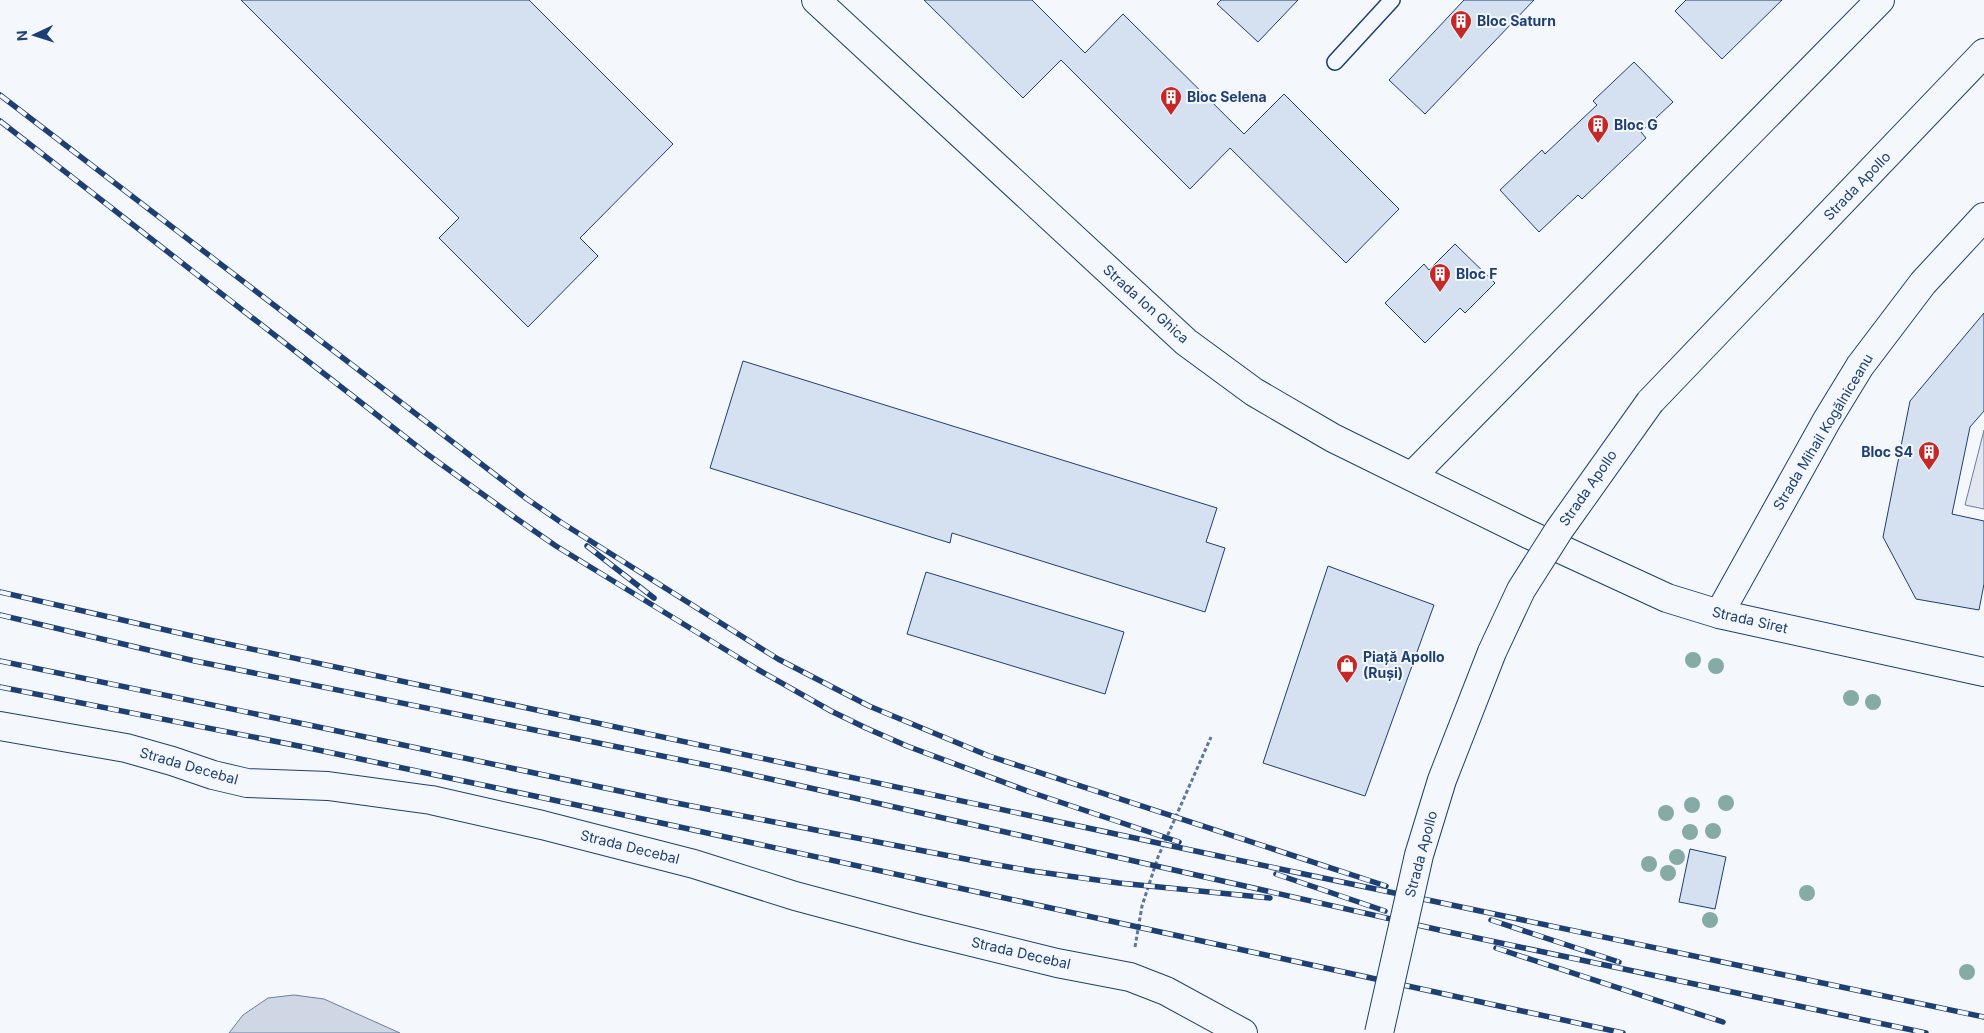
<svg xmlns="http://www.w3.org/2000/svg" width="1984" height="1033" font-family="Inter,sans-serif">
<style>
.parking{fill:#e3e8f0;stroke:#687fa3}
.water{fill:#cfd7e4;stroke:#687fa3}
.building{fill:#d5e0f0;stroke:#1d3f73}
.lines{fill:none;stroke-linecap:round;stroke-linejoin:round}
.service-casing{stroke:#1d3f73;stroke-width:18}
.minor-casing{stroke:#1d3f73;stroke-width:30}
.tertiary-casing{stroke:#1d3f73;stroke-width:30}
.primary-casing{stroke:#1d3f73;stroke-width:30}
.path{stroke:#5e769c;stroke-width:3;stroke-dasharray:4 2.5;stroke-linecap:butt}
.service{stroke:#f4f7fb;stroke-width:15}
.minor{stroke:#f4f7fb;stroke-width:28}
.tertiary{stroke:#f4f7fb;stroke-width:28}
.primary{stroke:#f4f7fb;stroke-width:28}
.rail-casing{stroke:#1d3f73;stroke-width:5.5}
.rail{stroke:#f4f7fb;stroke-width:4;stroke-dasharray:11;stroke-linecap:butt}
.primary-bridge-casing{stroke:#1d3f73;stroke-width:30;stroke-linecap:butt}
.primary-bridge{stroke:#f4f7fb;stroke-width:28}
.tree{fill:#86aba6}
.labels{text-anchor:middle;stroke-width:4;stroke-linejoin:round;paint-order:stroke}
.poi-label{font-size:14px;font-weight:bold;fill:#1d3f73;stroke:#f4f7fb;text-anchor:start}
.street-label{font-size:14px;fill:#1d3f73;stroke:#f4f7fb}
</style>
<rect width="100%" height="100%" fill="#f4f7fb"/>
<!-- parking -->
<path class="parking" d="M1984 430V509L1965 505Z"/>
<!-- water -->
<path class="water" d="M294 995 324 999 400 1033H229L243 1015 268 998Z"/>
<!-- building -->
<path class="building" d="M241 0H529L673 144 580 238 598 256 528 327 439 238 459 218Z
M924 0H1032L1085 53 1123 14 1244 134 1284 94 1399 209 1346 263 1230 148 1190 189 1061 60 1023 98Z
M1221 0H1298L1258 42 1217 4Z
M1464 0H1534L1425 114 1389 80Z
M1686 0H1782L1722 59 1675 11Z
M1634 62 1673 102 1641 132 1646 138 1582 199 1578 195 1539 232 1500 190 1542 150 1545 154 1597 105 1593 101Z
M1455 244 1495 283 1465 313 1460 308 1425 343 1385 303 1424 264 1429 270Z
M1984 313V411L1970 427 1952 514 1984 521V584L1979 610 1916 599 1883 537 1910 401Z
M743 361 1217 508 1206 542 1225 548 1205 612 952 533 950 543 710 468Z
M1328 566 1434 605 1365 796 1263 763Z
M926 572 1124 632 1105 694 907 634Z
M1690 849 1726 857 1715 909 1679 902Z"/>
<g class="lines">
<!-- service casing -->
<g class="service-casing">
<path id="service" d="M1335 62 1392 0"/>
</g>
<!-- minor casing -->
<g class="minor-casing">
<path id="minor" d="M1412 476 1880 0
M0 726 126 748 172 761 213 775 247 783 328 786 431 800 542 825 694 864 795 896 915 928 1057 963 1130 977 1166 991 1243 1033"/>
</g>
<!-- tertiary casing -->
<g class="tertiary-casing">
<path id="tertiary" d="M816 0 1186 342 1254 392 1333 438 1528 534 1667 598 1719 614 1984 672
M1719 614 1827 420 1860 366 1923 283 1984 217"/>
</g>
<!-- primary casing -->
<g class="primary-casing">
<path id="primary" d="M1650 402 1984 53"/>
</g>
<!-- path -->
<path class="path" d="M1135 947 1142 906 1158 857 1211 737"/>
<!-- service -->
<use href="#service" class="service"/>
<!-- minor -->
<use href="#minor" class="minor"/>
<!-- tertiary -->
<use href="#tertiary" class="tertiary"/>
<!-- primary -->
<use href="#primary" class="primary"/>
<!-- rail casing -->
<g class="rail-casing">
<path id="rail" d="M0 95 527 499 562 523 778 659 869 706 989 756 1386 886
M0 121 427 454 517 519 556 546 757 669 831 711 866 728 907 746 1030 792 1179 842
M587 546 654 598
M0 592 214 641 1228 858 1984 1017
M0 615 195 661 726 769 1444 931 1926 1033
M0 661 309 725 671 802 986 863 1032 871 1119 883 1270 898
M0 687 304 747 666 824 1623 1033
M1276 874 1385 911
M1491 920 1619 962
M1496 948 1723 1022"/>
</g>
<!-- rail -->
<use href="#rail" class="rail"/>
<!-- primary-bridge casing -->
<g class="primary-bridge-casing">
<path id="primary-bridge" d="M1379 1033 1419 855 1442 780 1492 652 1521 590 1559 530 1650 402"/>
</g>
<!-- primary-bridge -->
<use href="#primary-bridge" class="primary-bridge"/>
</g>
<!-- trees -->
<g class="tree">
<circle cx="1693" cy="660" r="8"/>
<circle cx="1716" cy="666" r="8"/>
<circle cx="1851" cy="698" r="8"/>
<circle cx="1873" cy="702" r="8"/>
<circle cx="1726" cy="803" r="8"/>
<circle cx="1692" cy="805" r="8"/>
<circle cx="1666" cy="813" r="8"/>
<circle cx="1713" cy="831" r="8"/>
<circle cx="1690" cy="832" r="8"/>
<circle cx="1677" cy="857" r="8"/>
<circle cx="1649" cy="864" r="8"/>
<circle cx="1668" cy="873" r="8"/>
<circle cx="1807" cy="893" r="8"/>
<circle cx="1710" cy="920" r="8"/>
<circle cx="1967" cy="972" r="8"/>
</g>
<!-- icons -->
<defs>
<g id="building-pin" transform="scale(1.125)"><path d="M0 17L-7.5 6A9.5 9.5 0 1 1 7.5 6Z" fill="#c62828" stroke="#f4f7fb"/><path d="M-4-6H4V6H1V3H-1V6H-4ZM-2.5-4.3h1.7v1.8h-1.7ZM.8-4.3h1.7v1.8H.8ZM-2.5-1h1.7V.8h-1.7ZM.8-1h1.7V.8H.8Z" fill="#fff"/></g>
<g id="shop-pin" transform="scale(1.125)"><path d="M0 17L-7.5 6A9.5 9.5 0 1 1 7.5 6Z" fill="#c62828" stroke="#f4f7fb"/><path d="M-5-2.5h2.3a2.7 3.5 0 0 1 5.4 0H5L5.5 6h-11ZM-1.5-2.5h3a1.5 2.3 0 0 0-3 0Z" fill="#fff"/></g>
</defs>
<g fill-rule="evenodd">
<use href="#building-pin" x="1461" y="21"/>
<use href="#building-pin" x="1171" y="97"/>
<use href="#building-pin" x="1598" y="125"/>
<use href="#building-pin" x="1440" y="274"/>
<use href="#building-pin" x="1929" y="452"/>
<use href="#shop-pin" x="1347" y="665"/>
</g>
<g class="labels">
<!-- poi labels -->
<g class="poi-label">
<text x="1477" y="26">Bloc Saturn</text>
<text x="1187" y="102">Bloc Selena</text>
<text x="1614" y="130">Bloc G</text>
<text x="1456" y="279">Bloc F</text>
<text x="1913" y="457" text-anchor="end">Bloc S4</text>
<text x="1363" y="662">Piață Apollo<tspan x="1363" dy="16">(Ruși)</tspan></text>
</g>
<!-- street labels -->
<g class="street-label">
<text transform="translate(1857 186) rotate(-46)" y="5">Strada Apollo</text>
<text transform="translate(1146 304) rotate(42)" y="5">Strada Ion Ghica</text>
<text transform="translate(1823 432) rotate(-59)" y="5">Strada Mihail Kogălniceanu</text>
<text transform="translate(1588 488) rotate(-55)" y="5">Strada Apollo</text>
<text transform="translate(1750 620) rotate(13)" y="5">Strada Siret</text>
<text transform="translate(189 766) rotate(16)" y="5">Strada Decebal</text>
<text transform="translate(630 847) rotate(14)" y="5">Strada Decebal</text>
<text transform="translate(1421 854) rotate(-75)" y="5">Strada Apollo</text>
<text transform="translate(1021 953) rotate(13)" y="5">Strada Decebal</text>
</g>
</g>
<!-- north arrow -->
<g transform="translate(35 35) rotate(266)" stroke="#f4f7fb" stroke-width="4" paint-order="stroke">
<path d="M0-4L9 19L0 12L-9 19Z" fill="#1d3f73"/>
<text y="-8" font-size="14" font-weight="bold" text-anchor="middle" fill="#1d3f73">N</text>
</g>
</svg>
